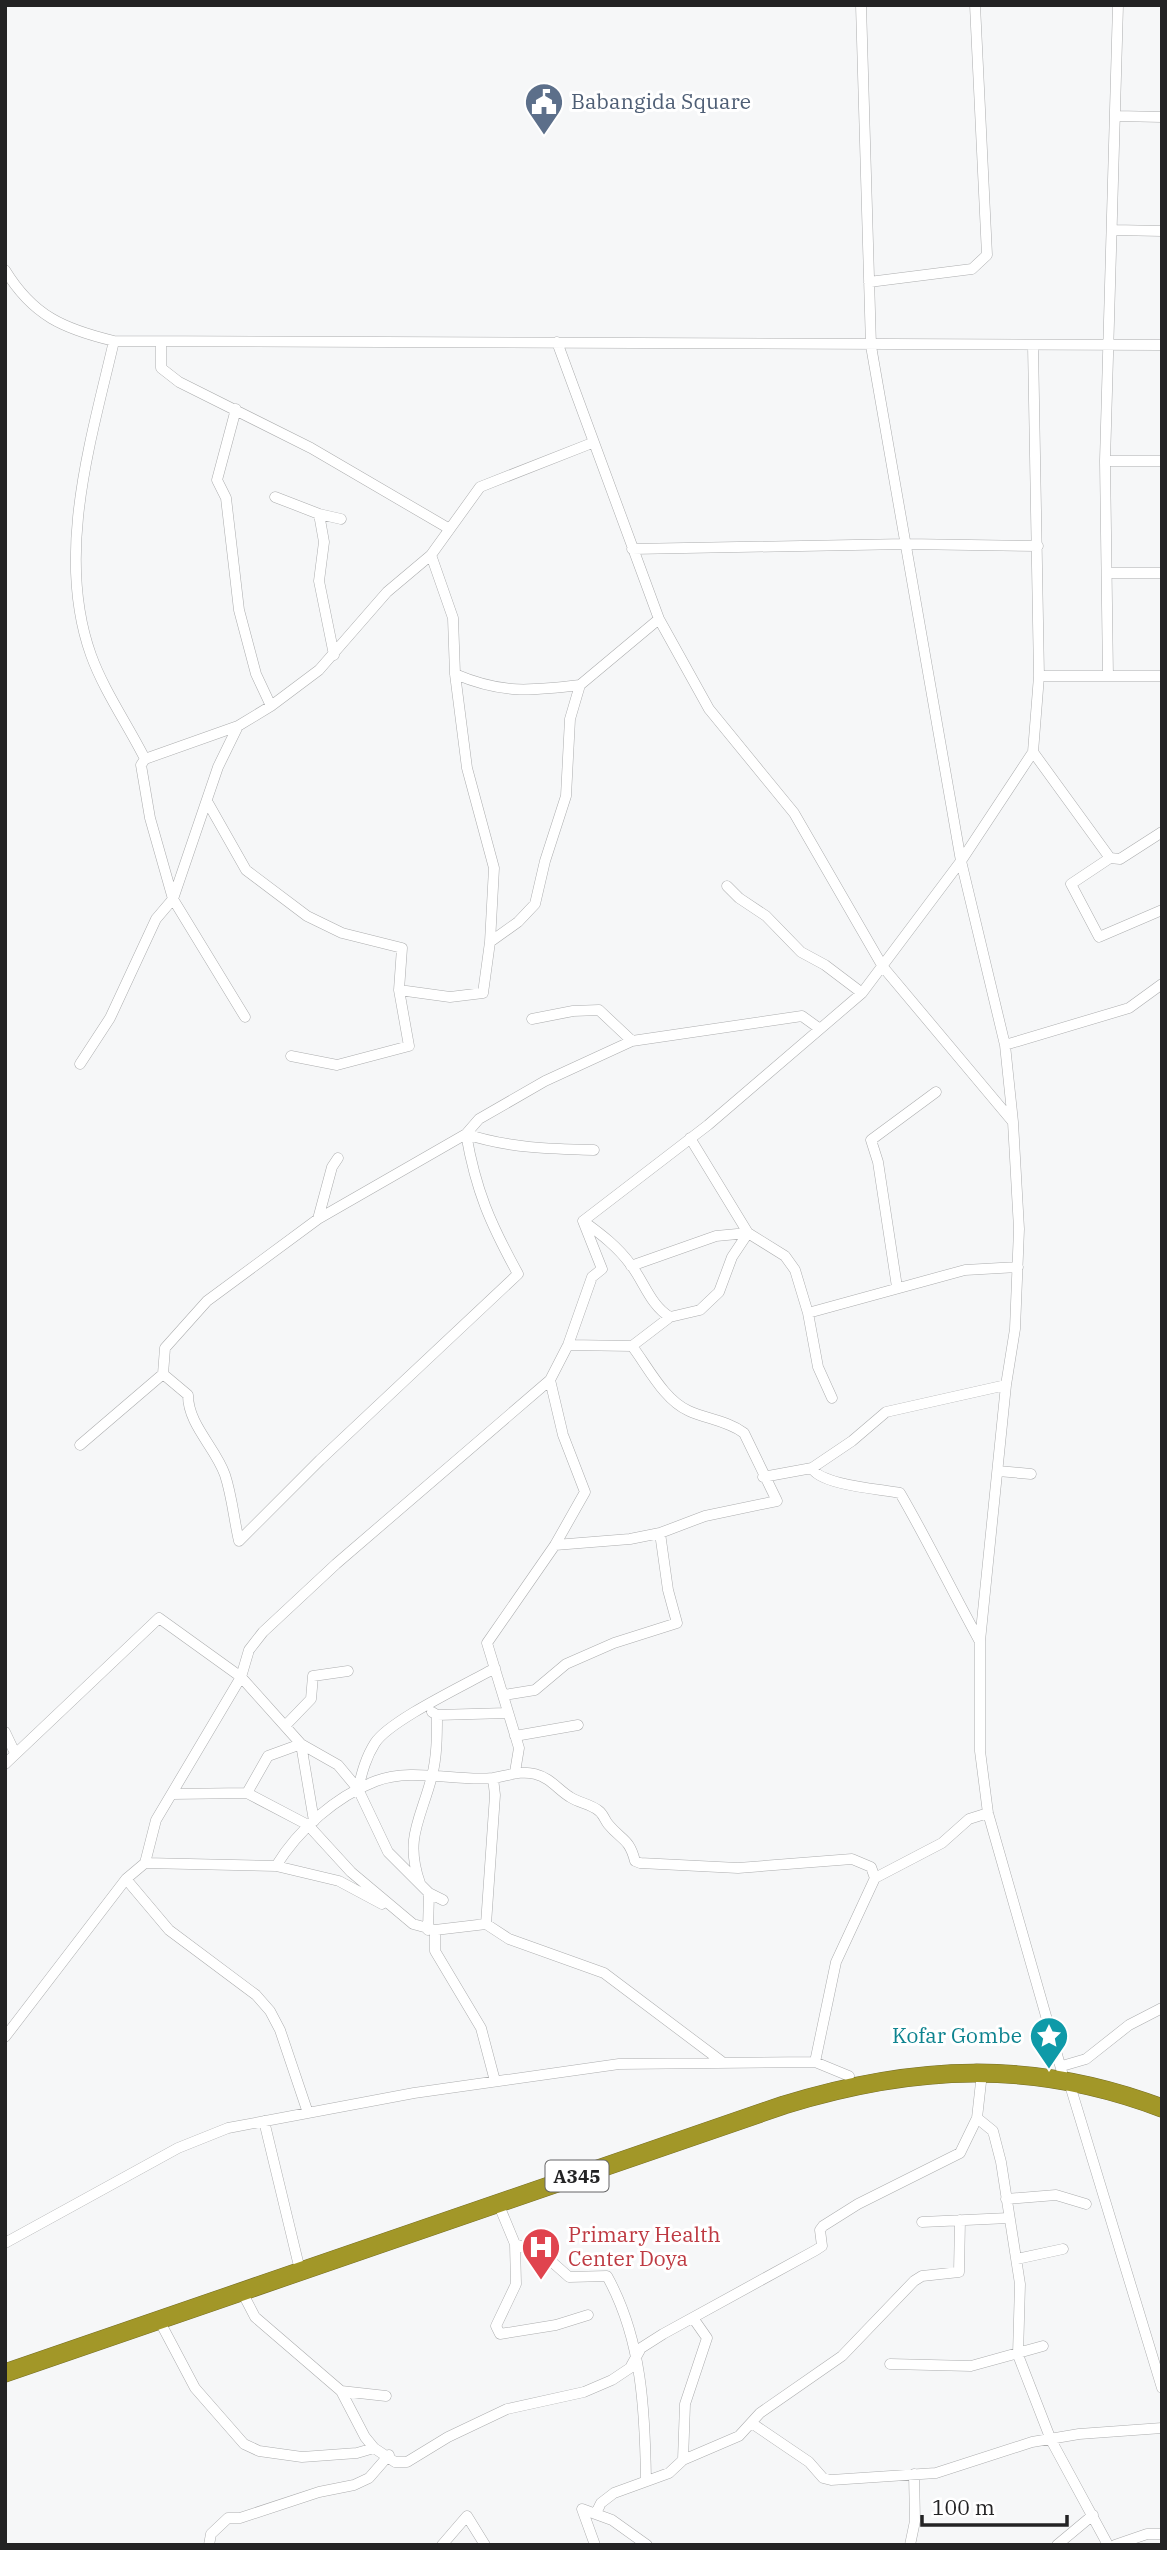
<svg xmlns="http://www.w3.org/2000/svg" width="1167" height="2550" font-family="'IBM Plex Serif',serif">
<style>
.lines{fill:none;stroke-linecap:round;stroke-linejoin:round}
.street-casing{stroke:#acadae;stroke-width:11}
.highway-casing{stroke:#766e27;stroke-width:19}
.street{stroke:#fff;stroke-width:10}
.highway{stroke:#a29728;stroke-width:18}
.labels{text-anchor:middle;stroke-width:6;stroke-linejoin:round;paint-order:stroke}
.shield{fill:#fff;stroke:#656566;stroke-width:2}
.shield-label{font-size:19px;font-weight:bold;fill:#232324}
.service-label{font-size:21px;fill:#4e5e75;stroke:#fff;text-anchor:start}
.culture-label{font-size:21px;fill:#0d838f;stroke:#fff;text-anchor:end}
.health-label{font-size:21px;fill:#be3a42;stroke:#fff;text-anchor:start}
</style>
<rect width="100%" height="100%" fill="#f6f7f8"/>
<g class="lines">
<!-- street casing -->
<g class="street-casing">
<path id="street" d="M861 5 871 346 961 861 1005 1045 1013 1122 1019 1229 1015 1329 1006 1385 980 1641V1751L988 1813 1062 2072
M1117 116 1162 117
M1114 230 1162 231
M5 270C33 316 64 329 114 341L1162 345
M869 282 972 269 987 255 975 5
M114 341C91 440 55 555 91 655 104 691 128 725 145 759L141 765 150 818 173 899 245 1017
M161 342V368L179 382 311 448 448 528
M557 342 659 619 709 709 794 813 883 967 1013 1122
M236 409 217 480 226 498 239 610 256 674 271 706
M1105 461H1162
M275 497 319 514 341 519
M319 514 324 542 319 581 334 655
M632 549 906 544 1038 546
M1107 573H1162
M455 674C502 694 530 691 580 685
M1039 676H1162
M1108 676 1105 461 1118 5
M1033 752 1110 858 1120 859 1162 832
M145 759 238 726 271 706 319 670 387 592 431 555 480 487 592 443
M208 803 246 870 307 916 342 933 402 948 399 990 409 1046 337 1065 291 1056
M1110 858 1071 884 1099 937 1162 910
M727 886 739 898 766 916 801 952 825 965 862 993
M490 942 518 922 535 904 545 861 566 796 570 719 580 685 659 619
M399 990 450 997 483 993 490 942 494 868 467 768 455 674 453 618 431 555
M532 1019 573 1011 599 1010 632 1041
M1005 1045 1129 1008 1162 984
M80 1064 110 1018 156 919 173 899 218 767 238 726
M466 1134C508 1148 550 1149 594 1150
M690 1138 748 1233 785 1256 795 1270 808 1313 818 1367 832 1398
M318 1219 332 1167 338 1158
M583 1221 708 1125 862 993 961 861 1033 752 1039 676 1033 345
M583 1221C601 1234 618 1247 631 1265 644 1282 651 1306 670 1317
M631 1266 716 1236 748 1233
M897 1287 878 1162 871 1140 936 1092
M808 1313 965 1270 1018 1267
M568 1345 632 1346 670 1317 700 1310 719 1292 732 1257 748 1233
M163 1374 165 1348 207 1301 318 1219 466 1134 479 1119 545 1081 632 1041 802 1016 820 1029
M80 1445 163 1374 188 1395C188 1425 216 1448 225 1475 232 1496 234 1520 239 1541
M812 1468C820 1485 880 1489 900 1493 928 1541 952 1591 979 1640
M998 1471 1031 1474
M763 1477 812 1468 852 1441 886 1412 1006 1385
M239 1541 320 1460 518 1274C490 1223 476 1191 466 1134
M555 1545 630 1539 660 1533 705 1516 777 1501 744 1433C728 1421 707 1419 689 1411 664 1400 648 1367 632 1346
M504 1695 535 1690 566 1664 614 1643 677 1623 668 1590 660 1533
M432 1712 437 1715 507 1713
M285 1726 311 1699 313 1676 348 1671
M5 1732 15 1753
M515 1736 578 1725
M301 1744 314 1821
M5 1764 159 1618 241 1677 301 1744 338 1765 358 1789 388 1852 429 1893 428 1930
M515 1772 519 1748 487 1643 555 1545 585 1492 563 1435 550 1380
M358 1789C362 1772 366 1757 375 1743 390 1720 467 1684 495 1668
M247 1793 268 1756 301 1744
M172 1794 247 1793 308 1825 351 1872 413 1924 435 1930 486 1924 509 1939 604 1973 721 2061
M145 1863 276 1866 339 1881 382 1904
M276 1866C298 1830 336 1796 376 1781 412 1767 456 1782 493 1778 508 1776 520 1770 535 1774 551 1778 557 1789 570 1797 579 1803 591 1804 599 1811 603 1814 605 1820 608 1824 622 1841 629 1838 635 1861L640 1863 738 1868 852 1859 871 1867 875 1878
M126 1879 169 1930 256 1995 270 2011 280 2030 308 2113
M420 1883C404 1838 421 1819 432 1776 437 1756 437 1736 437 1715
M429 1893 443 1900
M486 1924 495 1795 493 1778
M435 1930V1951L481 2028 495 2081
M5 2037 126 1879 145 1863 156 1820 241 1677 249 1650 263 1632 336 1564 550 1380 568 1345 592 1277 602 1269 583 1221
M815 2062 836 1962 875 1878 942 1843 969 1819 988 1813
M1062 2066 1086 2059 1129 2025 1162 2008
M1069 2082 1162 2388
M977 2118 993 2131 1001 2162 1020 2284 1018 2355 1051 2440 1108 2545
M264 2121 298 2262
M1006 2199 1056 2195 1086 2204
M498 2203 515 2244 543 2254 569 2277 607 2276C642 2339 645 2410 646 2481
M922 2222 1009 2218
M5 2243 178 2148 228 2128 414 2093 619 2064 815 2062 849 2076
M515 2244 516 2284 496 2326 500 2334 556 2325 588 2315
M1017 2259 1063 2249
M242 2292 255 2317 341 2391 365 2437 374 2448 395 2462H407L448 2437 507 2409 584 2392 612 2380 630 2368 641 2348 663 2334 816 2250 822 2246 820 2230 823 2226 858 2204 960 2153 977 2118 982 2073
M159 2320 195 2388 244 2444 259 2451 302 2457 357 2453 374 2448
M890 2364 971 2366 1043 2346
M341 2391 386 2396
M753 2424 809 2462 823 2478 831 2480 936 2473 1032 2442 1079 2434 1162 2428
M683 2460 685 2404 707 2338 693 2318
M596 2513 601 2503 614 2493 669 2473 683 2460 739 2436 760 2413 842 2356 914 2281 922 2276 959 2272 960 2220
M209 2545 211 2534 228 2518H240L319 2492 354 2485 369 2478 389 2455
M442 2545 467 2516 485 2545
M595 2545 582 2509 612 2520 647 2545
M910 2545 915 2521 914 2474
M1057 2545 1093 2515
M1115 2545 1147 2534H1162"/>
</g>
<!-- highway casing -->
<g class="highway-casing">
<path id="highway" d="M5 2373 784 2105C914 2065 1033 2059 1162 2108"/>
</g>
<!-- street -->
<use href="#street" class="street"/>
<!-- highway -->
<use href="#highway" class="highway"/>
</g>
<!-- icons -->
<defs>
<g id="civic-pin" transform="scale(2.0125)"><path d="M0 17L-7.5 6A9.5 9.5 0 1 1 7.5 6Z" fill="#5c6f8a" stroke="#fff"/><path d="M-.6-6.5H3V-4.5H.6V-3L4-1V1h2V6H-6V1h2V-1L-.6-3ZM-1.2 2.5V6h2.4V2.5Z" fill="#fff"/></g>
<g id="sight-pin" transform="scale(2.0125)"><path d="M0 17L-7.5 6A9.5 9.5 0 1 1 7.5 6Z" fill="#0f9aa8" stroke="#fff"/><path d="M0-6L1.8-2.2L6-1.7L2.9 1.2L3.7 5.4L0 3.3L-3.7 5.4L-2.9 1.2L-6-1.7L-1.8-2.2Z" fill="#fff"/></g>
<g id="hospital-pin" transform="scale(2.0125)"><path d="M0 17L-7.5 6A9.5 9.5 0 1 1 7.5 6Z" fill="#e0444e" stroke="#fff"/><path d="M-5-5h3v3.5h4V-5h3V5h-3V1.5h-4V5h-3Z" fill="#fff"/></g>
</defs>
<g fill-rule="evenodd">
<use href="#civic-pin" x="544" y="102"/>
<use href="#sight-pin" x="1049" y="2036"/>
<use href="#hospital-pin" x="541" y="2247"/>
</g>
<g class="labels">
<!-- shield labels -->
<rect class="shield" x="545.5" y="2160.5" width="63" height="31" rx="5"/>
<g class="shield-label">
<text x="577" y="2183">A345</text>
</g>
<!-- service labels -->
<g class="service-label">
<text x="571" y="109">Babangida Square</text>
</g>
<!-- culture labels -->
<g class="culture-label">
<text x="1022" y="2043">Kofar Gombe</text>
</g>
<!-- health labels -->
<g class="health-label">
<text x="568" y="2242">Primary Health<tspan x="568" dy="24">Center Doya</tspan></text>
</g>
</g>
<!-- border -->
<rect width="1167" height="2550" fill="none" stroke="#232324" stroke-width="14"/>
<!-- scale -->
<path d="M922 2515v10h145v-10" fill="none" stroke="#232324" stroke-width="3.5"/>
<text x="932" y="2515" font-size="21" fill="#232324" stroke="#ffffff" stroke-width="5" paint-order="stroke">100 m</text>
</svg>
